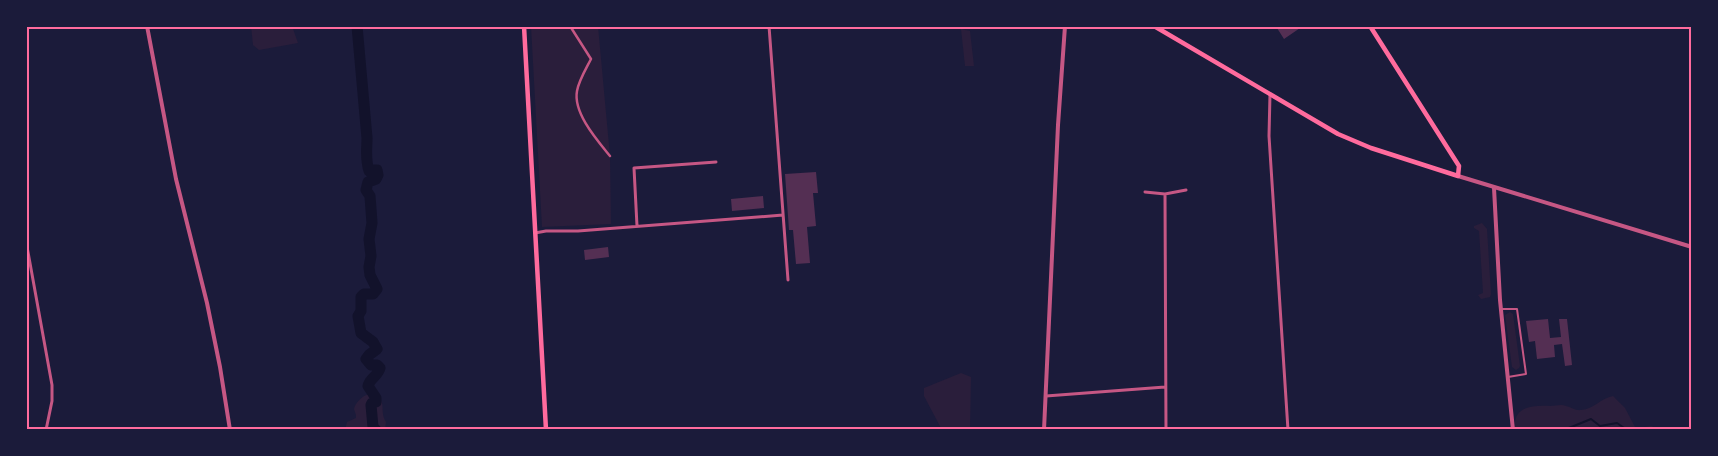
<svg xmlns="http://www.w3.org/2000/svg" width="1718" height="456" font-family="Overpass,sans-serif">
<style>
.green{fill:#2a1e3b}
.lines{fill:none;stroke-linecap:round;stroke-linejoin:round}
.stream{stroke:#12122b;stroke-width:2}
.river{stroke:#12122b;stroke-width:11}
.building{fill:#542f53}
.service{stroke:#c65784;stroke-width:2}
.pedestrian{stroke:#c65784;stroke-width:2.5}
.minor{stroke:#c65784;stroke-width:3}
.tertiary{stroke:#c65784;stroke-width:4}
.secondary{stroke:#ff6b9d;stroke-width:4.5}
.neatline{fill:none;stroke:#ff6b9d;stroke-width:2}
</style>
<rect width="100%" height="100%" fill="#1b1b3a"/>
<!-- green -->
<path class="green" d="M 251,26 L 292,26 L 298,43 L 259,50 L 253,45 Z
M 531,26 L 598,26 L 610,156 L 611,224 L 542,227 Z
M 961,29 L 970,31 L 974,66 L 965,66 Z
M 1482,223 L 1487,229 L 1491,294 L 1490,297 L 1481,299 L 1478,295 L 1483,293 L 1479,231 L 1474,228 L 1474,226 Z
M 1510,312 L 1513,314 L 1520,366 L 1519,368 L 1516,370 L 1512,367 L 1505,315 Z
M 961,373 L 971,377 L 970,430 L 942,430 L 924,396 L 924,388 Z
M 369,394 C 390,399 378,409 386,422 L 385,430 L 345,430 L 347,422 L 356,418 L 356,415 L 354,409 C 355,403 362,396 369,394 Z
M 1613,396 L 1625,408 L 1635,427 L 1638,428 L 1651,426 L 1659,429 L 1672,427 L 1676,430 L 1515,430 C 1512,406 1533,405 1550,406 C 1556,406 1561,404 1566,406 C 1571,407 1576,411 1581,410 C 1594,409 1601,398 1613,396 Z"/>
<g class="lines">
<!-- stream -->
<path class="stream" d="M 1564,430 L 1591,419 L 1600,426 L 1617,423 L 1627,430"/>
<!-- river -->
<path class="river" d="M 357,26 L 367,138 C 367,151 365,158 369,171 L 373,173 L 374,170 L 377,170 L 378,175 L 376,179 L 368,182 L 366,190 L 370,196 L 372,223 L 369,239 L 371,256 L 369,267 L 370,275 L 377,289 L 373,294 L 364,294 L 361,297 L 361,311 L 358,316 L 361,333 L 373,342 L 377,349 L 369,355 L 366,359 L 371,365 L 377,365 L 380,368 C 378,376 370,378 368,386 L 376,398 L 376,402 L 372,403 L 371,405 L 373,427 L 376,430"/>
</g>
<!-- building -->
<path class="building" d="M 1281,26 L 1303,26 L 1284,39 L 1277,28 Z
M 816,172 L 818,193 L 813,193 L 816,226 L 807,227 L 810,263 L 796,264 L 793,230 L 789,230 L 785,174 Z
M 763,196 L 764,208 L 732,211 L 731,199 Z
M 608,247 L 609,257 L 585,260 L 584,250 Z
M 1548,319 L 1550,338 L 1561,337 L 1559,319 L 1567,319 L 1572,365 L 1565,366 L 1562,344 L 1554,345 L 1555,357 L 1537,359 L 1535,341 L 1529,342 L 1526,321 Z"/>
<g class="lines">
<!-- service -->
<path class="service" d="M 1501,309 L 1517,309 L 1526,374 L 1508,377"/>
<!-- pedestrian -->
<path class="pedestrian" d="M 570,26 L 591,59 C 586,69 579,80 577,91 C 573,113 597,140 610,156"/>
<!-- minor -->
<path class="minor" d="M 769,26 L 788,280
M 1270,94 L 1269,136 L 1288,430
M 1145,192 L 1165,194 L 1186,190
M 1165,194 L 1166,430
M 637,226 L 634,168 L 716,162
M 535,233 L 546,231 L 578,231 L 783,215
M 26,241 L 52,385 L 52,401 L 46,430
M 1046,396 L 1165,387"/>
<!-- tertiary -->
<path class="tertiary" d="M 147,26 L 176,179 L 207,303 L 220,367 L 230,430
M 1458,176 L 1692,247
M 1494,188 L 1500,300 L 1513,430
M 1044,430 L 1058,125 L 1065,26"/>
<!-- secondary -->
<path class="secondary" d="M 524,26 L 546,430
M 1154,26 L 1338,134 L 1371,148 L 1458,176 L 1459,166 L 1370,26"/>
</g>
<!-- border -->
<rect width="1718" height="456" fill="none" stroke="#1b1b3a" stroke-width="55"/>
<rect x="28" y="28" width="1662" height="400" class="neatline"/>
</svg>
